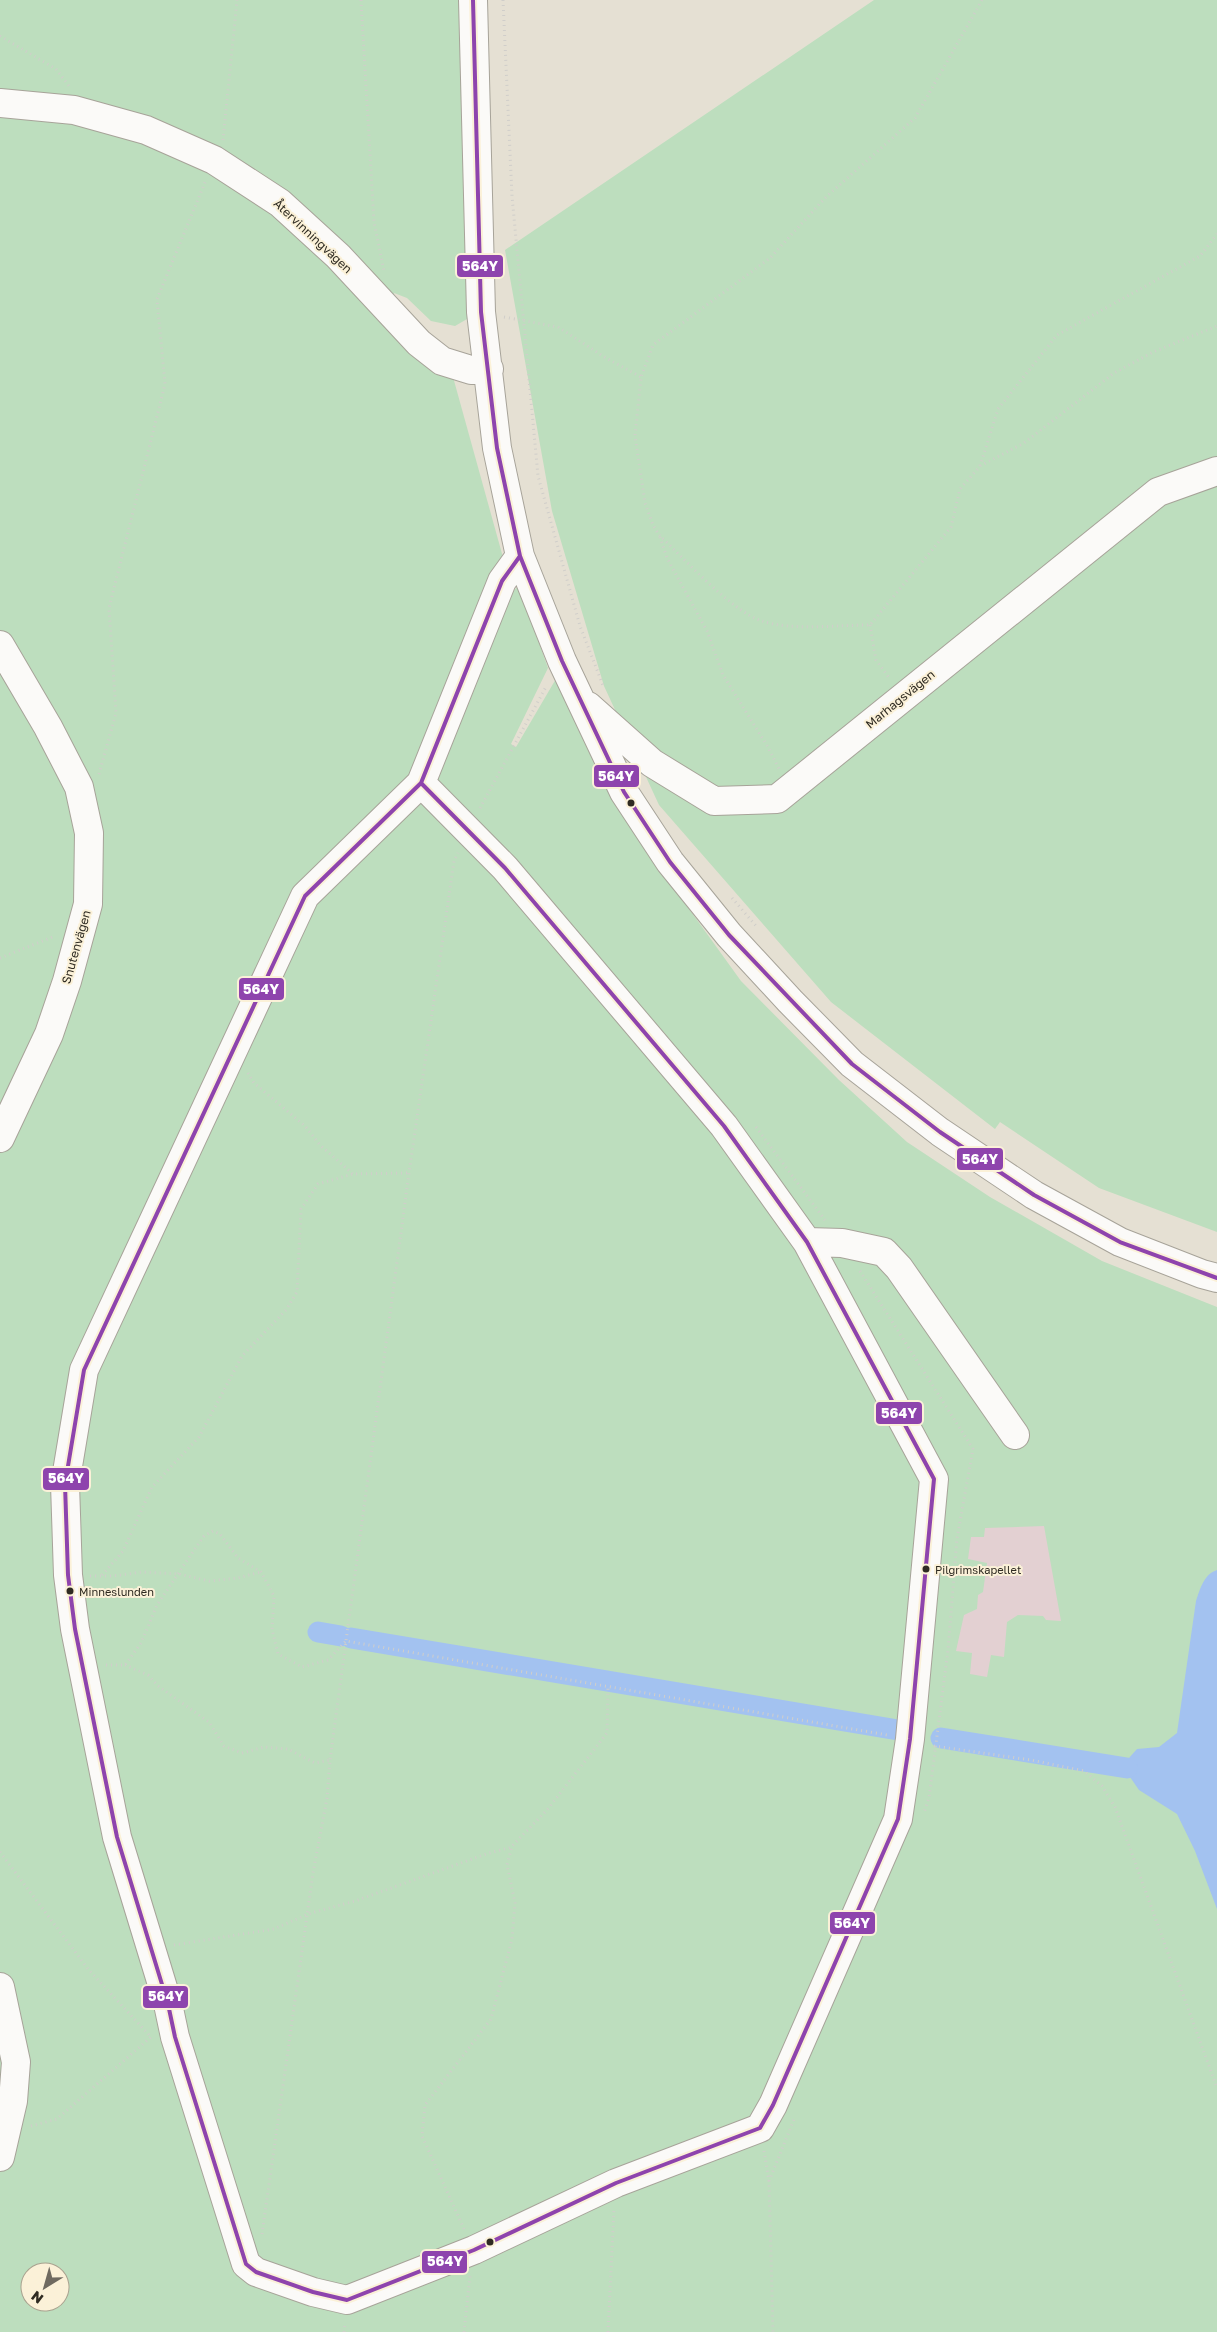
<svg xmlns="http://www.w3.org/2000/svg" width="1217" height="2332" font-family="'Golos Text',sans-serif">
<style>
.green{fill:#bddebe;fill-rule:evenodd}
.water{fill:#a3c2f0}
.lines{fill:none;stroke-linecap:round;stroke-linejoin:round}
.canal{stroke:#a3c2f0;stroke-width:21}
.building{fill:#e3d0d2}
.minor-casing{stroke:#a7a399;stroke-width:30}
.path{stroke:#d0ceca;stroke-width:3;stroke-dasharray:1 4;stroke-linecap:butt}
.minor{stroke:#fbfaf8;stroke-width:28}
.bus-1-casing{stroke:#fbf1d8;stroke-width:8}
.bus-1{stroke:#8e44ad;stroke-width:4}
.bus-dot{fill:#2f2b22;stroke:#fbf1d8;stroke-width:2}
.labels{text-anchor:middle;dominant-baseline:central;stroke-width:4;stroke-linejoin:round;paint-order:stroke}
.bus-label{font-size:11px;fill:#2f2b22;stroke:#fbf1d8;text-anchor:start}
.street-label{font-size:12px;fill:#2f2b22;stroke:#fbf1d8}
.line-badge{stroke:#fbf1d8;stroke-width:2}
.badge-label{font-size:14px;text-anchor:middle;font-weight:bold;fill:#fff}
</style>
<rect width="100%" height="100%" fill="#e5e0d3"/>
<!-- green -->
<path class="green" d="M 0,0 L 462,0 L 474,315 L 455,326 L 431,321 L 407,298 L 394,293 L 397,336 L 453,377 L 504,561 L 504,598 L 519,586 L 548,668 L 511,744 L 516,747 L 560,672 L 661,870 L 741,981 L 839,1080 L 907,1142 L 990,1197 L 1102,1261 L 1217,1307 L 1217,2332 L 0,2332 ZM 30,2272 L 60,2272 L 60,2302 L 30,2302 Z
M 874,0 L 1217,0 L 1217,1232 L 1099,1188 L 1000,1122 L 995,1129 L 831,1002 L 659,805 L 604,686 L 552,511 L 505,250 Z"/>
<!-- water -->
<path class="water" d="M 1217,1570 L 1217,1909 L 1195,1851 L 1177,1814 L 1139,1790 L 1130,1777 L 1127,1768 L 1129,1758 L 1137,1749 L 1159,1747 L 1177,1733 L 1196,1601 C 1200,1589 1204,1574 1217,1570 Z"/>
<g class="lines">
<!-- canal -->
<path class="canal" d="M 318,1632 L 341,1636
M 351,1638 L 898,1730
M 941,1738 L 1127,1768"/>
</g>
<!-- building -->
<path class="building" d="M 1044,1526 L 1061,1621 L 1046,1620 L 1043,1616 L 1018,1615 L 1007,1622 L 1004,1657 L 991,1655 L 987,1677 L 970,1674 L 972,1653 L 956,1651 L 964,1615 L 977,1609 L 978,1595 L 983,1592 L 987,1563 L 968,1559 L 971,1537 L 984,1537 L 985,1528 Z"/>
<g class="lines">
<!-- minor casing -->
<g class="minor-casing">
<path id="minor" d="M 473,0 L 481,312 L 497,448 L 520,556 L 562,661 L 624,792 L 670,862 L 729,935 L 790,1001 L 852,1064 L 940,1132 L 1034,1195 L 1120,1242 L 1202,1274 L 1217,1278
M 0,103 L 74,110 L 146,130 L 214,160 L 280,203 L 338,256 L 419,343 L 442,361 L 471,370 L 489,369
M 0,645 L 48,727 L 79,787 L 89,833 L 88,904 L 67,981 L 49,1034 L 0,1138
M 588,706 L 652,763 L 714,801 L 777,799 L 1158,492 L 1217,471
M 421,783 L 505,868 L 724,1126 L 807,1242 L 934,1479 L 910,1739 L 898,1819 L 773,2105 L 760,2128 L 616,2183 L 474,2250 L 347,2300 L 313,2292 L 256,2272 L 246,2264 L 175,2037 L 168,2004 L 117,1837 L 75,1629 L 68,1575 L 65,1484 L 84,1370 L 305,896 L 421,783 L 502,581 L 520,556
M 807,1242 L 842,1243 L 884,1252 L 899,1268 L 1015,1435
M 0,1987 L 16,2062 L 13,2101 L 0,2157"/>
</g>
<!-- path -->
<path class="path" d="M 361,0 L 374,222 L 384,271
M 503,0 L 512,196 L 538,476 L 580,626 L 604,688
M 982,0 L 915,118 L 826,197 L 770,258 L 653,345 L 641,377 L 635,436 L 645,503 L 653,525 L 659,535 C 684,558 731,611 762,621 C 790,631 839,625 870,625 L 951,527 L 960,489 L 980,466 L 1024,443 L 1114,373 L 1153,352 L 1217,326
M 0,36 L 56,69 L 69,86
M 223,140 L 237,0
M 504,317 L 558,327 L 606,358 L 641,377
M 980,466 L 998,409 L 1057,335 L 1200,256 L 1217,234
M 660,537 L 667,558 L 707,631 L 723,675 L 768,747 L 779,769
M 870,625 L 876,660 L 890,679
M 99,774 L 116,713 L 109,608 L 165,384 L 157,299 L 206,180
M 480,808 L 547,685
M 732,898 L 757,927
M 0,958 L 55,936
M 248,1073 L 254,1083 L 305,1126 L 320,1145 L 353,1174
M 756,1127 L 825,1220
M 860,1271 L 973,1449 L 957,1538 L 948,1650 L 929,1798 L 924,1812
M 102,1575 L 123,1551 L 152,1487 L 199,1437 L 242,1356 L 286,1310 L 297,1292 L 301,1209 L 318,1184 L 353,1174 L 409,1173
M 90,1576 L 113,1576 L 142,1572 L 179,1574 L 209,1581 L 238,1578 L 261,1572
M 106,1665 L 125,1665 L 141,1643 L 157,1605 L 194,1550 L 204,1536 L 213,1531 L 220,1534 L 238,1558 L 261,1572 L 274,1596 L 272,1629 L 278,1654 L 302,1667 L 328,1660 L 346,1641 L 887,1735
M 125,1665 L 148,1675 L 158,1686 L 209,1722 L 224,1746 L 242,1753 L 264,1747 L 288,1749 L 315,1763 L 330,1760
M 934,1746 L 1031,1760 L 1084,1771 L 1102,1786 L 1115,1807 L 1217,2088
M 0,1852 L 88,1969 L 150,2036
M 174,1945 L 274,1929 L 308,1914 L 355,1901 L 486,1854 L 512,1847
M 31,2126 L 57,2119 L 151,2037
M 764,2151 L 769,2181 L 773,2332
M 769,2181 L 795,2117
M 464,2229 L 422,2136 L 425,2105 L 491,2019 L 512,1939 L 515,1903 L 507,1865 L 512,1846 L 547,1810 L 607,1733 L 608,1687
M 262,2234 L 313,1873 L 327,1798 L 330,1760 L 409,1173 L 454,861 L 458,853
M 344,2332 L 345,2323
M 464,2332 L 470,2276
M 608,2332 L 614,2209"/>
<!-- minor -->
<use href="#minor" class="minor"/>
<!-- bus-1 casing -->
<g class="bus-1-casing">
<path id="bus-1" d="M 473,0 L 481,312 L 497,448 L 520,556 L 562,661 L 624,792 L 670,862 L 729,935 L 852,1064 L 940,1132 L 1034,1195 L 1120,1242 L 1217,1278
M 421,783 L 505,868 L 724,1126 L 807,1242 L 934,1479 L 910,1739 L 898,1819 L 773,2105 L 760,2128 L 616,2183 L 474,2250 L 347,2300 L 313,2292 L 256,2272 L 246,2264 L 175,2037 L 168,2004 L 117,1837 L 75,1629 L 68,1575 L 65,1484 L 84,1370 L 305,896 Z
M 421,783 L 502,581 L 520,556"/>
</g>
<!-- bus-1 -->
<use href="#bus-1" class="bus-1"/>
</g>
<!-- markers -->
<g class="bus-dot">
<circle cx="631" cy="803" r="4.5"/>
<circle cx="926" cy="1569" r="4.5"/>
<circle cx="70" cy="1591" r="4.5"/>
<circle cx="490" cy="2242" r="4.5"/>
</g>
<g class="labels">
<!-- bus labels -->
<g class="bus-label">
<text x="935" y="1569">Pilgrimskapellet</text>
<text x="79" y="1591">Minneslunden</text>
</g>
<!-- street labels -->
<g class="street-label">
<text transform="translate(313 236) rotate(43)">Återvinningvägen</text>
<text transform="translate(900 699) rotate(-39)">Marhagsvägen</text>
<text transform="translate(76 947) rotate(-74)">Snutenvägen</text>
</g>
</g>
<g class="line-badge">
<rect x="456" y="254" width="48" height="24" rx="5" fill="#8e44ad"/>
<rect x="593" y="764" width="47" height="24" rx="5" fill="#8e44ad"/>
<rect x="238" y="977" width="47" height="24" rx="5" fill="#8e44ad"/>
<rect x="956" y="1147" width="48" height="24" rx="5" fill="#8e44ad"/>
<rect x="875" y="1401" width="48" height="24" rx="5" fill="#8e44ad"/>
<rect x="42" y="1467" width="48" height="24" rx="5" fill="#8e44ad"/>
<rect x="829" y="1911" width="47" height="24" rx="5" fill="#8e44ad"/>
<rect x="142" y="1985" width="47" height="24" rx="5" fill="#8e44ad"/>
<rect x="421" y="2250" width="47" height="24" rx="5" fill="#8e44ad"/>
</g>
<g class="badge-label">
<text x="480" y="271">564Y</text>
<text x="616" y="781">564Y</text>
<text x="261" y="994">564Y</text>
<text x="980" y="1164">564Y</text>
<text x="899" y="1418">564Y</text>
<text x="66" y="1483">564Y</text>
<text x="852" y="1928">564Y</text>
<text x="166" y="2001">564Y</text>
<text x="445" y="2266">564Y</text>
</g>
<!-- north arrow -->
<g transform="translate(45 2287) rotate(217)"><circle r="24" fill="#fbf1d8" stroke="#a9a28f"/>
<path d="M0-4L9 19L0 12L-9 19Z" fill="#6f6a60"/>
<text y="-8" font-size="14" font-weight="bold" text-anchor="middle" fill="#2f2b22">N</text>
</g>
</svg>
